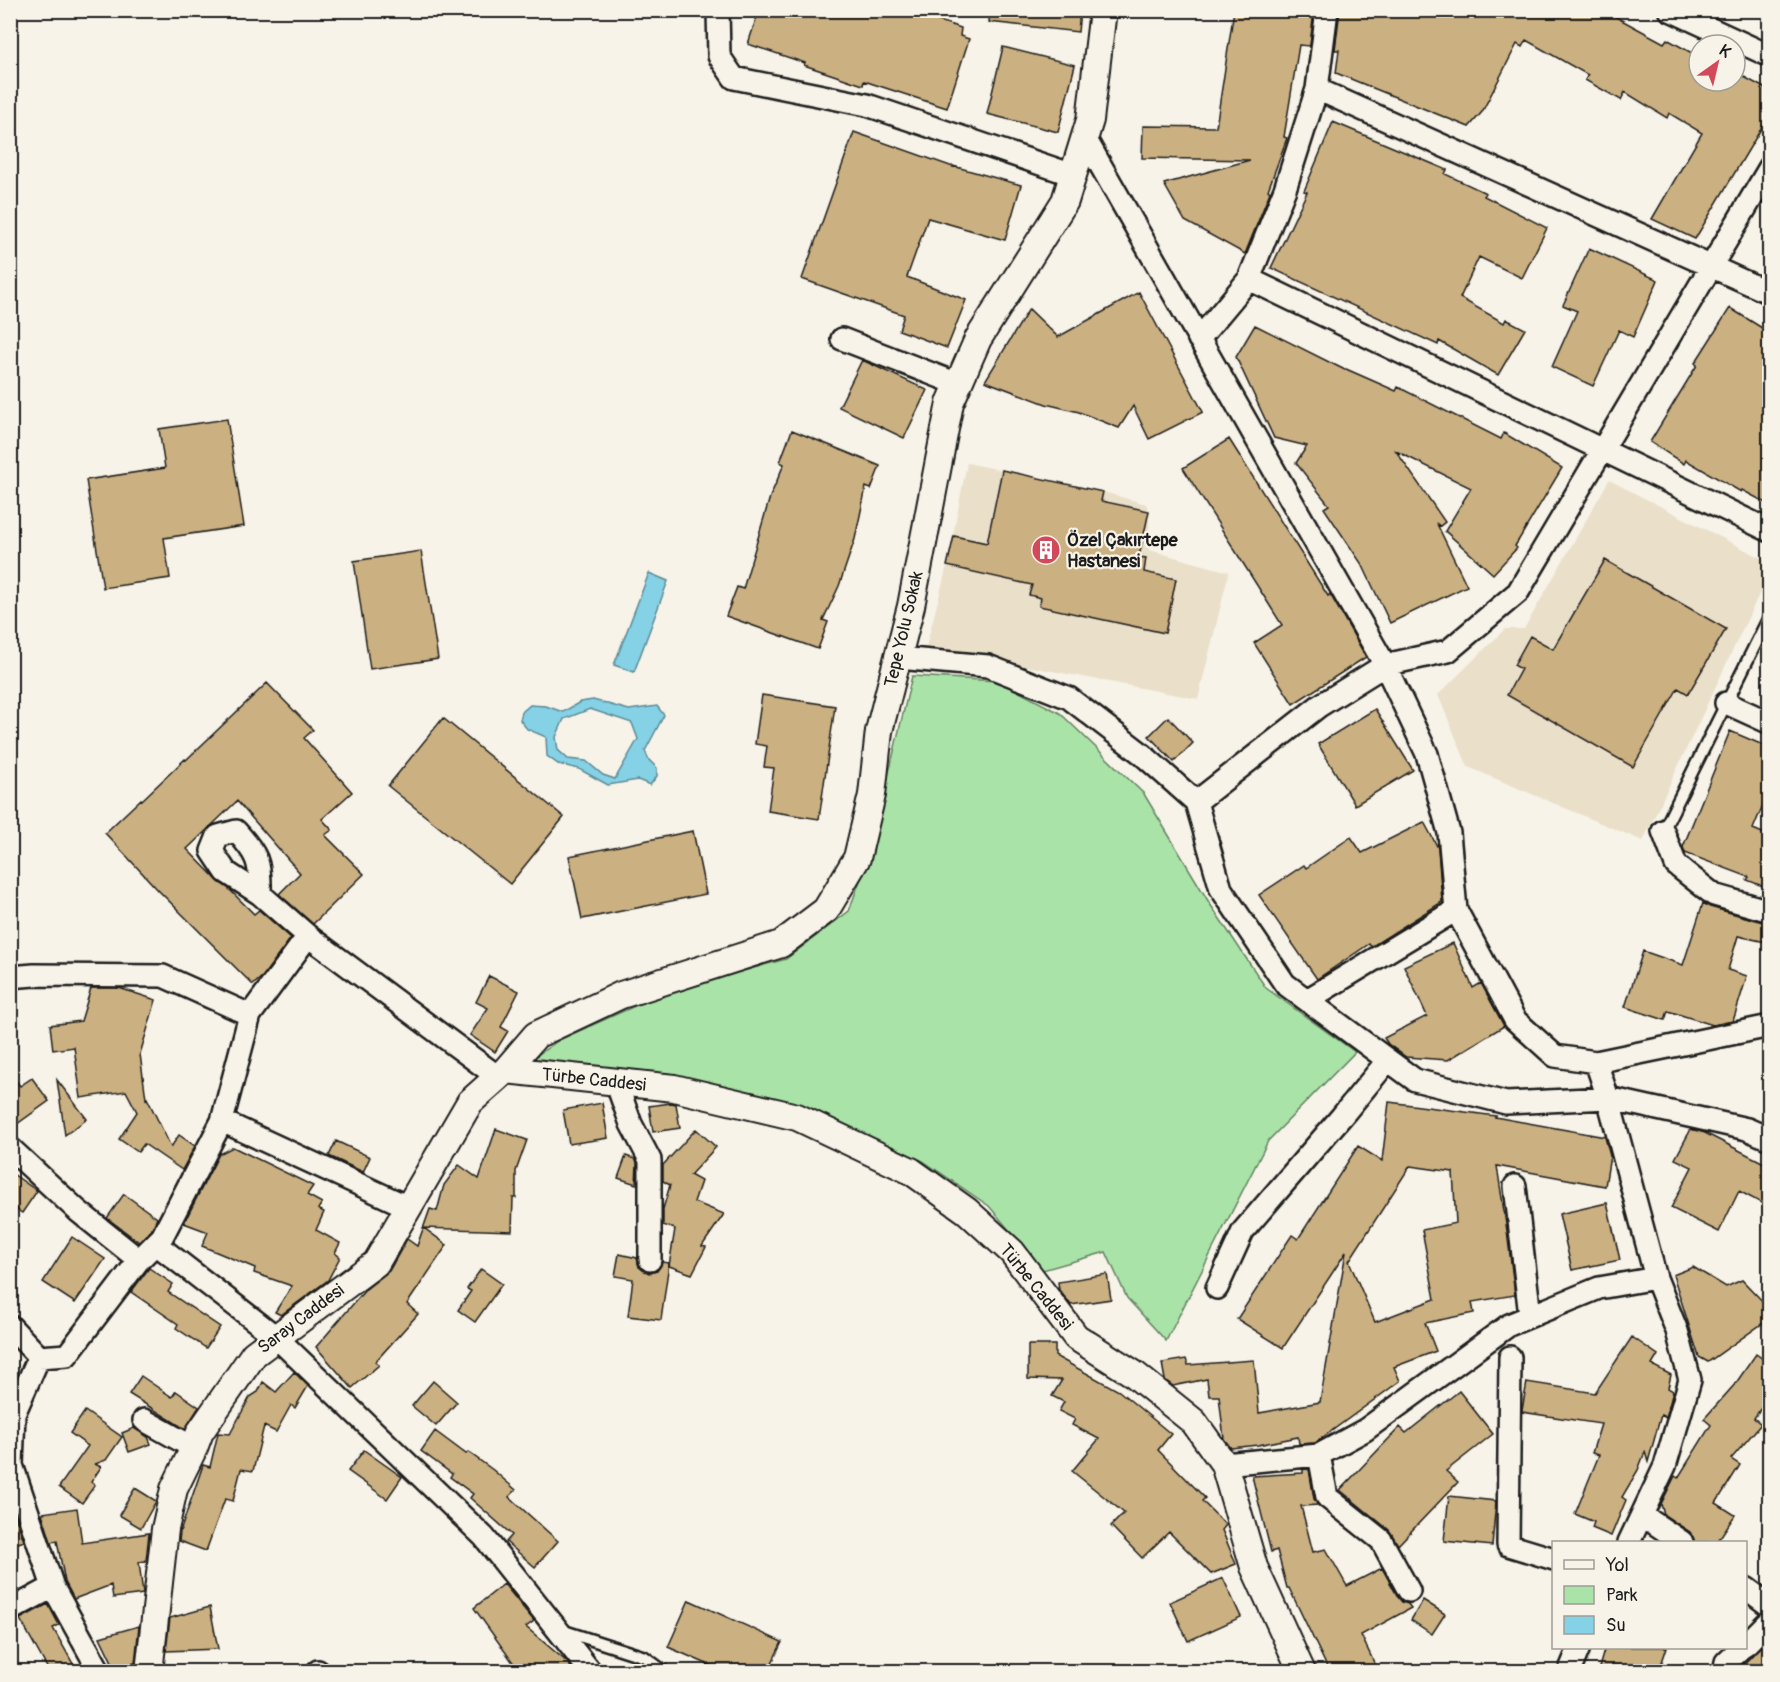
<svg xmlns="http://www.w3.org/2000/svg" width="1780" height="1682" font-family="Pangolin,sans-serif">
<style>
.built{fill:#eadfc9}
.green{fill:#aae3a8;stroke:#638062;stroke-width:1.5}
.water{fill:#85d1e5;stroke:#5b8995;stroke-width:1.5;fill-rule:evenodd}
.building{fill:#cbb081;stroke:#1c1c1c;stroke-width:1.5;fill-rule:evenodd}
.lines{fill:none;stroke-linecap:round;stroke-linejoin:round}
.service-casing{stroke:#1c1c1c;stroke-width:15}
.minor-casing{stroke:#1c1c1c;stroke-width:26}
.tertiary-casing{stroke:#1c1c1c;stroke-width:30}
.service{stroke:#f7f3e8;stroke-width:10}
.minor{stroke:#f7f3e8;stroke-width:21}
.tertiary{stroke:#f7f3e8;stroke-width:26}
.labels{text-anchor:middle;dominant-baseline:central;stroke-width:4.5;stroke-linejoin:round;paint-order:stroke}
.poi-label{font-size:18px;font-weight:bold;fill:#1c1c1c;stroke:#f7f3e8;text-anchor:start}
.street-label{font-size:18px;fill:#1c1c1c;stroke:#f7f3e8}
</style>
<rect width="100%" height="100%" fill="#f7f3e8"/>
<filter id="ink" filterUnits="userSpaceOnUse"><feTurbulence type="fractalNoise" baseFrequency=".0167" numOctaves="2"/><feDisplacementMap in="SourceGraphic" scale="12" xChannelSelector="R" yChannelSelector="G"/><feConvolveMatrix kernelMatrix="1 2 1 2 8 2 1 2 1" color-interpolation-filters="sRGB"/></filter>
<g filter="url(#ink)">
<!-- built -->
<path class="built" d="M 967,463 L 1103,492 L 1146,504 L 1149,511 L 1149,550 L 1229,572 L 1198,699 L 926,647 L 947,566 Z
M 1609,480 L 1769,562 L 1769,573 L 1643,841 L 1468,767 L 1438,695 L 1505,629 L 1524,629 Z"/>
<!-- green -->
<path class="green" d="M 912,676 L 998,681 L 1060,713 L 1144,794 L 1210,904 L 1266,988 L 1355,1052 L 1268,1141 L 1166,1341 L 1127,1298 L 1106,1252 L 1043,1270 L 989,1206 L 923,1161 L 798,1106 L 676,1077 L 532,1059 L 559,1040 L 666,992 L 786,959 L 849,911 L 870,852 Z"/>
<!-- water -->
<path class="water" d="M 649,573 L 668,581 L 634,672 L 614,665 Z
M 593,700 L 629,710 L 657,706 L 664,715 L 645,751 L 649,760 L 657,768 L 657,776 L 650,785 L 638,780 L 608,785 L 579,769 L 558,764 L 547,756 L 546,737 L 527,729 L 520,720 L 522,712 L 530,705 L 546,706 L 563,712 L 580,702 ZM 590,709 L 632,723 L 638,739 L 615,779 L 603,775 L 586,761 L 568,759 L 558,750 L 556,737 L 564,719 Z"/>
<!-- building -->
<path class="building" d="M 759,10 L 905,10 L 961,28 L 960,36 L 969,39 L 947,108 L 864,81 L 863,85 L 804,65 L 805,63 L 748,44 Z
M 990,10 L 1080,10 L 1078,32 L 989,22 Z
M 1234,10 L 1314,10 L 1310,46 L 1299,45 L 1284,137 L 1287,138 L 1268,190 L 1270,192 L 1245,254 L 1185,221 L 1164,184 L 1250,160 L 1142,158 L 1143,126 L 1216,127 Z
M 1340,10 L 1603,10 L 1664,43 L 1667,39 L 1699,57 L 1699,81 L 1735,81 L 1735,72 L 1770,91 L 1770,114 L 1695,239 L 1652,219 L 1702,133 L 1669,113 L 1667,118 L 1625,92 L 1621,100 L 1585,80 L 1588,75 L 1526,40 L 1522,47 L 1517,44 L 1482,112 L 1469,127 L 1336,73 L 1339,50 L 1335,50 Z
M 1003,47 L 1075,65 L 1058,132 L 987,114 Z
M 1333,122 L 1447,170 L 1445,174 L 1486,193 L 1484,196 L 1547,228 L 1522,278 L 1479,257 L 1460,298 L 1504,323 L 1506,319 L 1525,329 L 1498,375 L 1439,341 L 1438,345 L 1271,268 L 1307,192 L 1304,191 Z
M 854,132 L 953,167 L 953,166 L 1021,185 L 1005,240 L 928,218 L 907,277 L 966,300 L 947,348 L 899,330 L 904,315 L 802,279 Z
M 1589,248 L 1658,280 L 1633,337 L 1619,330 L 1593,386 L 1552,367 L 1577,311 L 1563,305 Z
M 1139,292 L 1203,412 L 1149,439 L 1133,406 L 1119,428 L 1079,412 L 1046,404 L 985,381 L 1029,309 L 1058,337 Z
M 1730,308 L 1770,333 L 1770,505 L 1742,490 L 1741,492 L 1686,460 L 1684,464 L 1650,442 L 1697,365 L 1695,363 Z
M 1255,325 L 1345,370 L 1346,369 L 1396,391 L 1398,387 L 1501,439 L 1504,433 L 1562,468 L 1515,546 L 1517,548 L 1493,574 L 1445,531 L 1471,488 L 1396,451 L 1445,522 L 1440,526 L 1437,524 L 1467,586 L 1390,623 L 1363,566 L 1324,508 L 1329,505 L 1296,463 L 1307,446 L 1274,438 L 1236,357 Z
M 862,360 L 927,390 L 904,438 L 839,407 Z
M 227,419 L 244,526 L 164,538 L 170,578 L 103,588 L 86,480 L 165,468 L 159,429 Z
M 792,430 L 880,466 L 871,489 L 866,487 L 855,539 L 839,586 L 823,620 L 828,622 L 818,649 L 726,616 L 737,587 L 743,589 L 770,497 L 784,464 L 780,462 Z
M 1229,439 L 1328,596 L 1330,594 L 1366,657 L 1293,704 L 1254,643 L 1282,625 L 1183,468 Z
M 1002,470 L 1103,492 L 1101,501 L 1149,511 L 1139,557 L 1146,558 L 1144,572 L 1176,579 L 1165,633 L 1039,606 L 1041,598 L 1029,595 L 1032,585 L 947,566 L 954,536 L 987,543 Z
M 421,551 L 438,659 L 370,669 L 354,561 Z
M 1605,560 L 1726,629 L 1688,694 L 1678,688 L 1633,767 L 1507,695 L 1521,669 L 1514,665 L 1530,636 L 1553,649 Z
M 267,683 L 313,730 L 304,738 L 352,792 L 322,819 L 332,830 L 325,835 L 364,874 L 313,924 L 279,894 L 300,873 L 237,801 L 187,849 L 219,882 L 228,888 L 254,914 L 259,910 L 291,938 L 263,976 L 253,985 L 159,891 L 105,833 L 141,799 L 142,800 L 185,759 L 186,760 Z
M 762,695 L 835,706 L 819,819 L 768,811 L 774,768 L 764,767 L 767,746 L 755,744 Z
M 1375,709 L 1413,770 L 1355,805 L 1318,744 Z
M 1168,717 L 1193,743 L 1174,762 L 1149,736 Z
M 443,718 L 564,817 L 510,884 L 388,786 Z
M 1730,731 L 1770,748 L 1770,788 L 1753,829 L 1770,836 L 1770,889 L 1747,880 L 1749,877 L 1685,853 L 1683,847 Z
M 1424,822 L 1438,848 L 1442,902 L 1371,947 L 1369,944 L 1317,979 L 1259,895 L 1304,865 L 1306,868 L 1351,837 L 1362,853 Z
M 693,831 L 706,894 L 582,919 L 569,856 Z
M 1703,903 L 1710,907 L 1770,924 L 1770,943 L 1738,936 L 1728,970 L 1747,976 L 1733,1021 L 1713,1025 L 1668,1011 L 1665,1020 L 1625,1007 L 1643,951 L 1683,965 Z
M 1453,943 L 1473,988 L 1481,983 L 1504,1026 L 1448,1060 L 1406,1057 L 1388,1044 L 1384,1038 L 1427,1016 L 1404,966 Z
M 489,976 L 519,991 L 501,1027 L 508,1031 L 495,1052 L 470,1035 L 488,1008 L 476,1002 Z
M 91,988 L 119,988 L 156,1000 L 140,1054 L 146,1099 L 147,1098 L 171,1147 L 179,1135 L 195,1146 L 182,1170 L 144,1144 L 138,1152 L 119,1139 L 137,1112 L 126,1091 L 81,1098 L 74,1047 L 53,1050 L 50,1025 L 81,1021 Z
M 10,1073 L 20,1086 L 32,1078 L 49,1101 L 10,1129 Z
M 57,1080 L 87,1119 L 65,1135 Z
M 1389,1102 L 1496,1116 L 1495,1117 L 1605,1137 L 1610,1156 L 1605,1186 L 1497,1166 L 1507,1231 L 1515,1295 L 1472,1302 L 1474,1313 L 1425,1323 L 1436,1351 L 1394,1367 L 1400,1381 L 1315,1443 L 1299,1444 L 1298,1437 L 1258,1445 L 1231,1448 L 1224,1439 L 1219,1396 L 1209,1396 L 1207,1379 L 1173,1386 L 1165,1380 L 1162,1363 L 1186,1359 L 1188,1365 L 1254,1360 L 1259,1413 L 1320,1402 L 1346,1252 L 1283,1348 L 1237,1319 L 1292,1235 L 1298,1239 L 1358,1146 L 1382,1161 ZM 1410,1166 L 1453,1172 L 1456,1223 L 1422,1230 L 1435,1299 L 1375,1322 L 1349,1261 Z
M 602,1103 L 608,1138 L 569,1144 L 563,1110 Z
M 671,1103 L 676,1104 L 680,1128 L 653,1132 L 649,1106 Z
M 496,1129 L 527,1140 L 516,1171 L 516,1198 L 513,1198 L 512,1231 L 424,1228 L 447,1245 L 407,1304 L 418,1314 L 375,1362 L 379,1365 L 352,1388 L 316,1347 L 366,1289 L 389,1271 L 407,1239 L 417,1246 L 430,1209 L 437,1211 L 444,1185 L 459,1165 L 479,1179 Z
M 696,1129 L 716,1147 L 690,1175 L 701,1181 L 694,1202 L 724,1214 L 702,1246 L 706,1247 L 692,1274 L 669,1266 L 675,1229 L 663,1225 L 663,1209 L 670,1185 L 663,1181 L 663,1165 Z
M 1691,1129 L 1705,1133 L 1770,1166 L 1770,1196 L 1765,1205 L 1739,1191 L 1719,1232 L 1671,1208 L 1692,1167 L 1675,1159 Z
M 336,1141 L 370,1157 L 363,1172 L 329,1156 Z
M 233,1147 L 313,1186 L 307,1195 L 322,1203 L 318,1209 L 324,1212 L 316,1230 L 340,1243 L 335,1253 L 340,1257 L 328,1280 L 281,1315 L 275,1312 L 292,1286 L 254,1273 L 255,1268 L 202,1246 L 208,1232 L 184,1223 L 219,1154 Z
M 626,1156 L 635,1159 L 637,1163 L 636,1184 L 618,1178 Z
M 10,1172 L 37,1191 L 22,1213 L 10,1205 Z
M 124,1194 L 157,1218 L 152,1229 L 139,1242 L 107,1218 Z
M 1607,1203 L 1620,1260 L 1572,1270 L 1559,1214 Z
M 72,1237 L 105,1259 L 75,1303 L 43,1282 Z
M 619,1254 L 637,1258 L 639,1267 L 649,1273 L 657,1271 L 662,1262 L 669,1263 L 661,1320 L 628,1316 L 633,1279 L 615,1276 Z
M 1693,1267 L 1726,1287 L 1742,1280 L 1770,1309 L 1770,1318 L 1708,1362 L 1699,1357 L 1673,1275 Z
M 149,1268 L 173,1284 L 168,1292 L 220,1327 L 206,1348 L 176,1328 L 178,1324 L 131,1292 Z
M 481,1269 L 502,1284 L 475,1322 L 458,1310 L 471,1291 L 467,1289 Z
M 1107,1274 L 1111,1299 L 1071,1305 L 1059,1290 L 1058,1282 Z
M 1632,1337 L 1658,1355 L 1652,1365 L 1671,1375 L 1668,1388 L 1673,1391 L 1666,1418 L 1661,1415 L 1648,1462 L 1645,1452 L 1638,1470 L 1622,1497 L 1626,1500 L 1611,1536 L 1592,1528 L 1594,1522 L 1575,1514 L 1599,1455 L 1592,1453 L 1601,1424 L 1522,1412 L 1522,1410 L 1527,1382 L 1595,1393 Z
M 1028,1345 L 1055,1345 L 1055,1356 L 1119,1391 L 1171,1434 L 1158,1450 L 1205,1498 L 1202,1501 L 1226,1525 L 1222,1530 L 1236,1564 L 1211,1574 L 1169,1532 L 1142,1558 L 1111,1526 L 1124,1513 L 1072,1471 L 1099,1439 L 1072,1425 L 1075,1419 L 1059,1411 L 1064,1402 L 1052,1396 L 1062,1380 L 1028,1379 Z
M 1756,1354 L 1770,1364 L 1770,1395 L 1754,1418 L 1761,1424 L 1731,1459 L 1740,1465 L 1716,1503 L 1735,1515 L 1717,1542 L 1695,1542 L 1690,1532 L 1664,1515 L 1661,1504 L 1675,1476 L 1678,1478 L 1711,1425 L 1704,1419 L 1736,1383 Z
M 294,1372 L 308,1386 L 295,1408 L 291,1405 L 276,1432 L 264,1426 L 253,1471 L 241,1469 L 233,1501 L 225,1499 L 206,1551 L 179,1541 L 180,1532 L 203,1465 L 210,1467 L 218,1433 L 230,1434 L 250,1397 L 258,1392 L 263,1382 L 276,1392 Z
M 141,1376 L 172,1397 L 176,1391 L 199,1407 L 185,1429 L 129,1394 Z
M 433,1381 L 457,1402 L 436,1426 L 412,1406 Z
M 1459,1391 L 1493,1434 L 1446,1471 L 1458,1482 L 1398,1545 L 1389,1530 L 1340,1490 L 1400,1427 L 1406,1433 Z
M 85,1411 L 122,1437 L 106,1460 L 95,1464 L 101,1467 L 91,1482 L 95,1485 L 82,1503 L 59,1487 L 88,1446 L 70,1433 Z
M 134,1428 L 148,1437 L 151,1444 L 129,1452 L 122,1433 Z
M 435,1431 L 466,1454 L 468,1452 L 493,1470 L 516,1490 L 509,1497 L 558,1541 L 535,1567 L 506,1542 L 512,1535 L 470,1498 L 473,1494 L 450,1477 L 452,1474 L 421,1451 Z
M 364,1450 L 402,1477 L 387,1499 L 348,1471 Z
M 1303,1469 L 1309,1469 L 1314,1499 L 1318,1505 L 1301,1506 L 1313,1552 L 1326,1549 L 1347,1586 L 1382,1568 L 1398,1597 L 1402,1602 L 1408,1604 L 1411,1608 L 1361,1635 L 1378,1671 L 1329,1671 L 1289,1588 L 1287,1588 L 1277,1550 L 1271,1552 L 1252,1476 L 1303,1473 Z
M 135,1488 L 156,1501 L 141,1528 L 119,1515 Z
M 1449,1496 L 1496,1501 L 1492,1546 L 1444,1541 Z
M 10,1501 L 24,1541 L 10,1546 Z
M 77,1508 L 82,1543 L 149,1533 L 146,1561 L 139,1562 L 143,1594 L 113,1598 L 111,1585 L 74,1599 L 65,1582 L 57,1541 L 51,1542 L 42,1513 Z
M 1223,1578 L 1241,1617 L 1188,1641 L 1170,1602 Z
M 504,1584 L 534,1621 L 526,1627 L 567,1662 L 574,1671 L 519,1671 L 474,1608 Z
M 689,1600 L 782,1642 L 768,1671 L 723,1671 L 668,1647 Z
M 1423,1600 L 1445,1614 L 1432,1634 L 1411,1620 Z
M 48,1604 L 59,1625 L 53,1628 L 77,1671 L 49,1671 L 20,1619 Z
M 210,1607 L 218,1649 L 166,1651 L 170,1618 Z
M 139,1626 L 135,1663 L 115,1668 L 100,1637 Z
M 1770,1639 L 1770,1671 L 1737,1671 L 1738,1669 Z
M 1605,1647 L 1667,1647 L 1659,1671 L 1598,1671 Z"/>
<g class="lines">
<!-- service casing -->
<g class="service-casing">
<path id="service" d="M 1663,831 L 1770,615
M 561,1630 L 645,1657 L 665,1672"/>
</g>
<!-- minor casing -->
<g class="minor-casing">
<path id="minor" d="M 718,10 L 719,56 L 734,78 L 867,105 L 1073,175
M 1670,10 L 1770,56
M 1317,89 L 1770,293
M 1085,138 L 1385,665 L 1427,754 L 1449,833 L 1456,910 L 1515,1020 L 1555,1056 L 1596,1062 L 1770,1026
M 1249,279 L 1770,531
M 842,339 L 958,384
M 1199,339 L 1249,279 L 1285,189 L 1317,89 L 1327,10
M 898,658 L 988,666 L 1069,698 L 1142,754 L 1196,802 L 1221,889 L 1285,984 L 1415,1080 L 1506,1103 L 1608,1098 L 1747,1129 L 1770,1139
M 1726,703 L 1770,723
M 1196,802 L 1319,706 L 1385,665 L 1448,651 L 1518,592 L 1770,167
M 1663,831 L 1676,865 L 1714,895 L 1770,911
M 260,894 C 261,862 257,854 236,831 L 218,836 L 212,851 L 226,872 L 260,894 L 308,936
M 10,977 L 34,975 L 163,976 L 250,1015
M 1307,1000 L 1456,910
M 1596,1062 L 1608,1098 L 1656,1278 L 1677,1331 L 1690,1380 L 1665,1466 L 1629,1542
M 616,1082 L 631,1124 L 650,1160 L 650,1260
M 10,1148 L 78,1211 L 139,1260
M 1515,1186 L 1530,1316
M 408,1207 L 222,1121 L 250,1015 L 308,936 L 498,1077
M 156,1244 L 276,1337 L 484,1537 L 591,1672
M 1217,1288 L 1243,1231 L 1342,1116 L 1388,1060
M 10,1326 L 39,1357 L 14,1414 L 12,1465 L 53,1587 L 100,1672
M 39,1357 L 67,1355 L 139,1260 L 162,1237 L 222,1121
M 1510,1357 L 1508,1545 L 1554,1559
M 144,1420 L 194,1448
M 1319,1455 L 1327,1497 L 1381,1540 L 1409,1591
M 1224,1464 L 1319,1455 L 1365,1430 L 1509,1325 L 1599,1288 L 1656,1278
M 1642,1515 L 1682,1542
M 1746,1588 L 1770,1606
M 10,1610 L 53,1587
M 1746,1644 L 1770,1620
M 318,1671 L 318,1672
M 1569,1672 L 1579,1648
M 1724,1672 L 1726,1662 L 1741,1648"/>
</g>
<!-- tertiary casing -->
<g class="tertiary-casing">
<path id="tertiary" d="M 506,1070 L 674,1088 L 797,1117 L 911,1171 L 967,1211 L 1012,1252 L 1076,1337 L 1134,1374 L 1194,1422 L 1224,1464 L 1254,1567 L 1302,1672
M 149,1672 L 165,1529 L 174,1489 L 194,1448 L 200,1432 L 254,1354 L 376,1263 L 470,1102 L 506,1070 L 536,1035 L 621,995 L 781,944 L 826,910 L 857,858 L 872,795 L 879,731 L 911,606 L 950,403 L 978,339 L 1065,201 L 1090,120 L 1103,10"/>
</g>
<!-- service -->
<use href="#service" class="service"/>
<!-- minor -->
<use href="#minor" class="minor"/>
<!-- tertiary -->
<use href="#tertiary" class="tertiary"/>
</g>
</g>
<!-- icons -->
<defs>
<g id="building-disc" transform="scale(1.5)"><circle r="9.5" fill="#d1495b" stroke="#f7f3e8"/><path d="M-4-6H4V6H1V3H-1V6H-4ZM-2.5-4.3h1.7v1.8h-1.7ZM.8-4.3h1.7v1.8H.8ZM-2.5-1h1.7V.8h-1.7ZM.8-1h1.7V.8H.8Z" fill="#fff"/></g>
</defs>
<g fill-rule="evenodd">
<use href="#building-disc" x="1046" y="550"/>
</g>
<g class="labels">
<!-- poi labels -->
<g class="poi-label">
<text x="1067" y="540">Özel Çakırtepe<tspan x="1067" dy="21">Hastanesi</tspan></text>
</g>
<!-- street labels -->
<g class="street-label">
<text transform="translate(904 629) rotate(-77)">Tepe Yolu Sokak</text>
<text transform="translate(594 1080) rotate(6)">Türbe Caddesi</text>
<text transform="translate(1036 1287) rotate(51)">Türbe Caddesi</text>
<text transform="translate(301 1319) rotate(-37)">Saray Caddesi</text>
</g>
</g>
<!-- margin -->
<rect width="1780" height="1682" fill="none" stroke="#f7f3e8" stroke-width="36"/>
<rect x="18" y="18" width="1744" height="1646" fill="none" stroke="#1c1c1c" stroke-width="2" filter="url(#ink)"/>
<!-- legend -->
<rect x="1552" y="1541" width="195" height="108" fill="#f7f3e8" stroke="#9f9d96" stroke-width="1.5"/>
<rect x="1564" y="1560" width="30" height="9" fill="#f7f3e8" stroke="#9f9d96" stroke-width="1.5"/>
<text x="1606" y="1571" font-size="18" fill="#1c1c1c">Yol</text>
<rect x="1564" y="1586" width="30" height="18" fill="#aae3a8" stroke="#9f9d96" stroke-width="1.5"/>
<text x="1606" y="1601" font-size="18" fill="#1c1c1c">Park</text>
<rect x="1564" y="1616" width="30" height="18" fill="#85d1e5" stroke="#9f9d96" stroke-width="1.5"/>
<text x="1606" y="1631" font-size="18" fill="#1c1c1c">Su</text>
<!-- north arrow -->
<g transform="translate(1717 63) rotate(34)"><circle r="28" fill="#f7f3e8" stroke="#9f9d96" stroke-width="1.5"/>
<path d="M0-4.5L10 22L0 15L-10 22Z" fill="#d1495b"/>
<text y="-9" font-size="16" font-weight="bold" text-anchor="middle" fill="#1c1c1c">K</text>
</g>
</svg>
